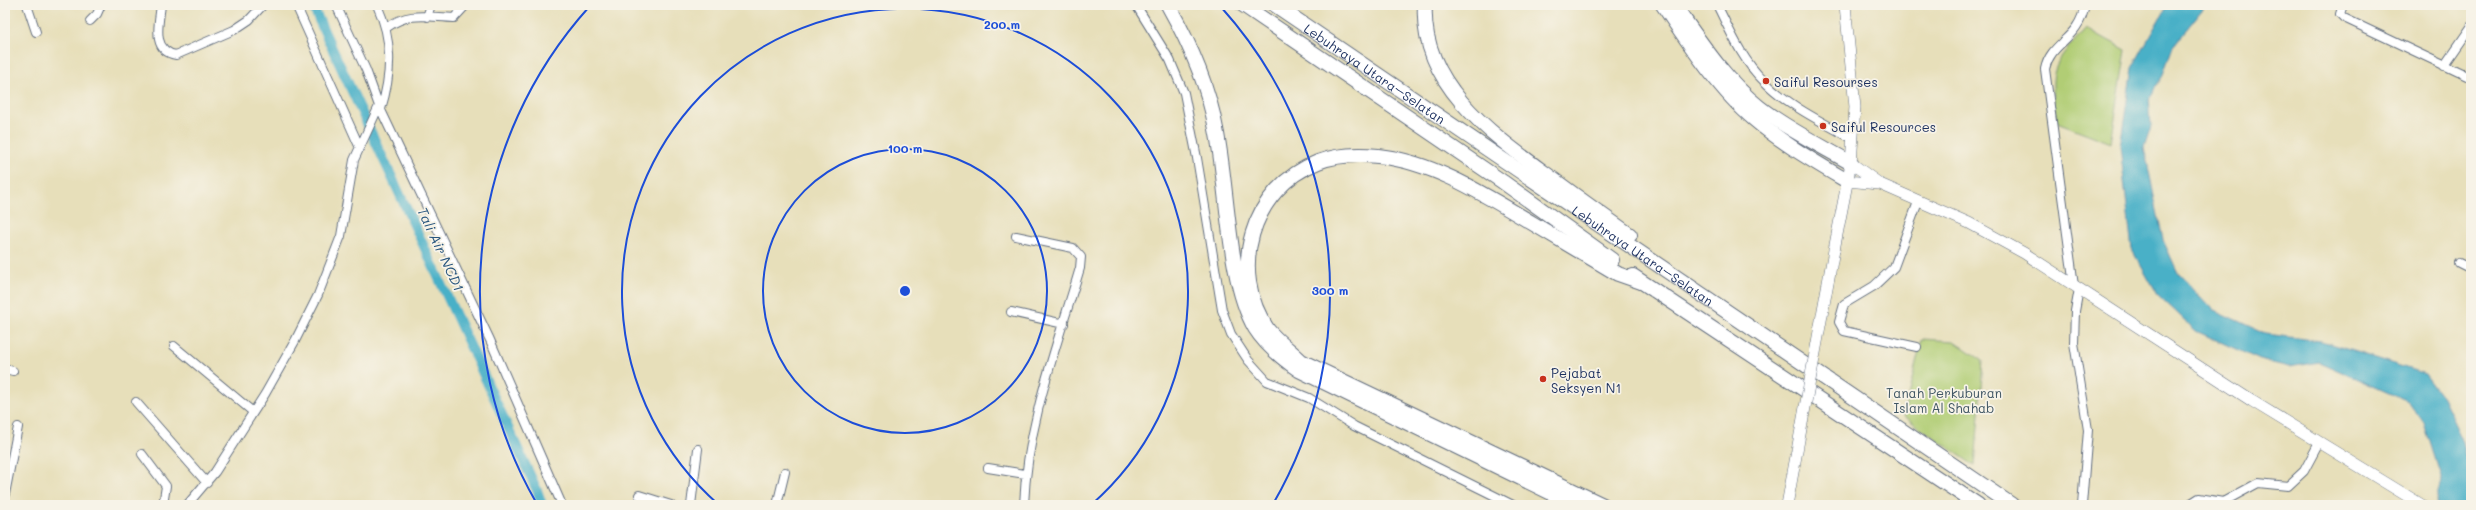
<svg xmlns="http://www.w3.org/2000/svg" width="2476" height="510" font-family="Mali,sans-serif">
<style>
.green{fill:#b1cd74;stroke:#667e69}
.water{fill:#48b0c7;stroke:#327092}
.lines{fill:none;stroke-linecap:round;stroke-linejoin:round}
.canal{stroke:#48b0c7;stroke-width:10}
.street-casing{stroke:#626d7e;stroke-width:10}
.secondary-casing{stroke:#626d7e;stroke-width:12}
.highway-casing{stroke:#626d7e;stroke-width:16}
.street{stroke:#fff;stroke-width:8}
.secondary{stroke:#fff;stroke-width:11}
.highway{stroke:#fff;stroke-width:14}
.secondary-bridge-casing{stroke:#626d7e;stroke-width:12;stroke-linecap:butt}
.secondary-bridge{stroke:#fff;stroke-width:11}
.ring{fill:none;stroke:#1d4ed8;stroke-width:2}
.poi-dot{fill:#c8321e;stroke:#f7f3e8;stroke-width:1.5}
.labels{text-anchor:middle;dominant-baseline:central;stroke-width:3.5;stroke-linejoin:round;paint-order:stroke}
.street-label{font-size:13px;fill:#1b2f5e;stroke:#f7f3e8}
.poi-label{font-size:13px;fill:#1b2f5e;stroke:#f7f3e8;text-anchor:start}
.park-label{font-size:13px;fill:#405664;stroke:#f7f3e8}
.water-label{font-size:14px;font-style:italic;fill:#28567e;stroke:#f7f3e8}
.centre{fill:#1d4ed8;stroke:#f7f3e8;stroke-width:2}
.ring-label{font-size:12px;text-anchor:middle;font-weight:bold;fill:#1d4ed8;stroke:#f7f3e8;stroke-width:3.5;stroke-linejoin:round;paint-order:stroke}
</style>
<rect width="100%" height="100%" fill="#f7f3e8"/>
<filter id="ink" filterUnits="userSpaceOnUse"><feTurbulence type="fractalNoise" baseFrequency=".025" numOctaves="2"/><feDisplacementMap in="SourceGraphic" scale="8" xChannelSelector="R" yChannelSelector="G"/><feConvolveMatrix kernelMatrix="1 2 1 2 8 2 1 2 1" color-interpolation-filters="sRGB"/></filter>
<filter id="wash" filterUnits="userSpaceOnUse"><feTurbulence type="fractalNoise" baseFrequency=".012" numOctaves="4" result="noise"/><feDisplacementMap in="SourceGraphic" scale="16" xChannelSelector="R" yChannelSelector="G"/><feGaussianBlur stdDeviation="0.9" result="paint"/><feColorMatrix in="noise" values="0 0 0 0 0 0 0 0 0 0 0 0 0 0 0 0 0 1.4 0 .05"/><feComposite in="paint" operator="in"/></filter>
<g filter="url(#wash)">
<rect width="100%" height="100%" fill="#e7dfba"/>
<!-- green -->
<path class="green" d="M 2086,28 L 2126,50 L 2111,143 L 2057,122 C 2049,68 2050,69 2086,28 Z
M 1922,339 L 1954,341 L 1983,361 L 1975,466 L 1903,416 Z"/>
<!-- water -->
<path class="water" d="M 2167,5 L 2206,5 L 2173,46 L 2162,77 L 2149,98 L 2151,126 L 2144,147 L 2163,240 L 2178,273 L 2212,309 L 2266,334 L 2321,341 L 2425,374 L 2442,397 L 2463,442 L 2471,474 L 2467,505 L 2436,505 L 2442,480 L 2424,423 L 2409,402 L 2319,362 L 2289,367 L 2260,360 L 2196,331 L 2157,294 L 2132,250 L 2120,146 L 2132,68 Z"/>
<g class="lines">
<!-- canal -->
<path class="canal" d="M 312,5 L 537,490 L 542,505"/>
</g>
</g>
<g filter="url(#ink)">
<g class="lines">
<!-- street casing -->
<g class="street-casing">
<path id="street" d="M 27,5 L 36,32
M 161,5 C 159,23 151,51 176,55 L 234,30 L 249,20 L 263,5
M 296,5 L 360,148
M 336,5 L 366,70 L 379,106 L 490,340 L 562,505
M 377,5 C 393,40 392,73 381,109
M 1136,5 L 1170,60 L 1184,93 L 1197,158 L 1222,310 L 1231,334 L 1248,360 L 1267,381 L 1309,398 L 1354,426 L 1513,505
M 2343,5 L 2340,14 L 2344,18 L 2471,78
M 1719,9 C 1731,33 1743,61 1763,80 C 1787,105 1822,122 1853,139
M 427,17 L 431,5
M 90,21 L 97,14 L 101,5
M 386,28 C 409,11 427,17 454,18 L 466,5
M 2444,66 L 2471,27
M 1016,236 L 1073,248 L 1081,257 L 1080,268 C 1057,346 1027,423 1024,505
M 2459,263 L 2471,269
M 2074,286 L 2045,69 C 2051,41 2079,40 2085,5
M 2079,289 L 2075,311 L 2074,343 L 2088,430 L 2082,505
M 1011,312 L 1064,324
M 174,346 L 253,412
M 1917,347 L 1844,331 L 1839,322 L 1844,304 L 1874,286 L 1894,267 L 1918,202
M 5,369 L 13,371
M 136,402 L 207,483
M 142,454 L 166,486 L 163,505
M 988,468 L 1025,474
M 5,494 L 18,427
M 639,495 L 671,505
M 187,505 L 215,472 L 265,394 L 295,341 L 318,295 L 341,236 L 354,160 L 379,106
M 691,505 L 698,449
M 777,505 L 785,472
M 2188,505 L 2199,498 L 2223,502 L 2258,483 L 2288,486 L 2304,471 L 2319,443"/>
</g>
<!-- secondary casing -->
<g class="secondary-casing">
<path id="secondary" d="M 1851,163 L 1880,184 L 1969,223 L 2024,253 L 2252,401 L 2422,505
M 1847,181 L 1879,184
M 1834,250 L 1851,163 L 1855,107 L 1845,5"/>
</g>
<!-- highway casing -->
<g class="highway-casing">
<g id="highway">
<path d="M 1168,5 C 1190,44 1208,85 1216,129 C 1228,185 1227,280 1255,328 C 1265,344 1283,359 1299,370 L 1576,505"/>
<path d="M 1243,5 L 1503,182 L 1612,260"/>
<path id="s1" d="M 1275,5 L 2012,505"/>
<path d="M 1425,5 C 1420,83 1490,133 1546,174 C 1574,195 1602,215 1630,235"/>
<path d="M 1663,5 C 1688,42 1720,91 1754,119 C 1782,143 1815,162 1847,181"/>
<path d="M 1677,9 C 1701,43 1726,81 1759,107 C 1787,129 1820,145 1851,163"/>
<path d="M 1633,276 L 1978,505"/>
<path d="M 1603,505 L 1301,361 C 1291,351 1277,341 1268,330 C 1227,271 1251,188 1318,162 C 1336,155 1359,154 1378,156 C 1434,162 1485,195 1532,223 C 1561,240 1589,257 1618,274 L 1641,282"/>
</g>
</g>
<!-- street -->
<use href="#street" class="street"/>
<!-- secondary -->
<use href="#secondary" class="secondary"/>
<!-- highway -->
<use href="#highway" class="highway"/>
<!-- secondary-bridge casing -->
<g class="secondary-bridge-casing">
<path id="secondary-bridge" d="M 1787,505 L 1834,250"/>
</g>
<!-- secondary-bridge -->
<use href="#secondary-bridge" class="secondary-bridge"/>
</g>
</g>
<!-- distance rings -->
<g class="ring">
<circle cx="905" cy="291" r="142"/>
<path d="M719 505A283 283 0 1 1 1091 505"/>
<path d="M537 504A425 425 0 0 1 589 7M1221 7A425 425 0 0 1 1273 504"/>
</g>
<!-- markers -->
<g class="poi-dot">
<circle cx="1766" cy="81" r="4"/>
<circle cx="1823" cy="126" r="4"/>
<circle cx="1543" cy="379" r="4"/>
</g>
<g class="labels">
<!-- street labels -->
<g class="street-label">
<text stroke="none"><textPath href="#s1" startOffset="121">Lebuhraya Utara–Selatan</textPath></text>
<text stroke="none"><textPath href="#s1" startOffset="445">Lebuhraya Utara–Selatan</textPath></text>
</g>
<!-- poi labels -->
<g class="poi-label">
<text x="1774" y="81">Saiful Resourses</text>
<text x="1831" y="126">Saiful Resources</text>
<text x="1551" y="372">Pejabat<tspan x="1551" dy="15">Seksyen N1</tspan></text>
</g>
<!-- park labels -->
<g class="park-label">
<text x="1944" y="392">Tanah Perkuburan<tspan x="1944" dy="15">Islam Al Shahab</tspan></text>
</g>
<!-- water labels -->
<g class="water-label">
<text transform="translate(441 249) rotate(65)">Tali Air NCD1</text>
</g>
</g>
<circle cx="905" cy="291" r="6" class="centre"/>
<g class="ring-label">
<text x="1002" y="29">200 m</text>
<text x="905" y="153">100 m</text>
<text x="1330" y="295">300 m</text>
</g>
<!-- margin -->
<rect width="2476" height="510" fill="none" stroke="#f7f3e8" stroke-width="20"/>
</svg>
